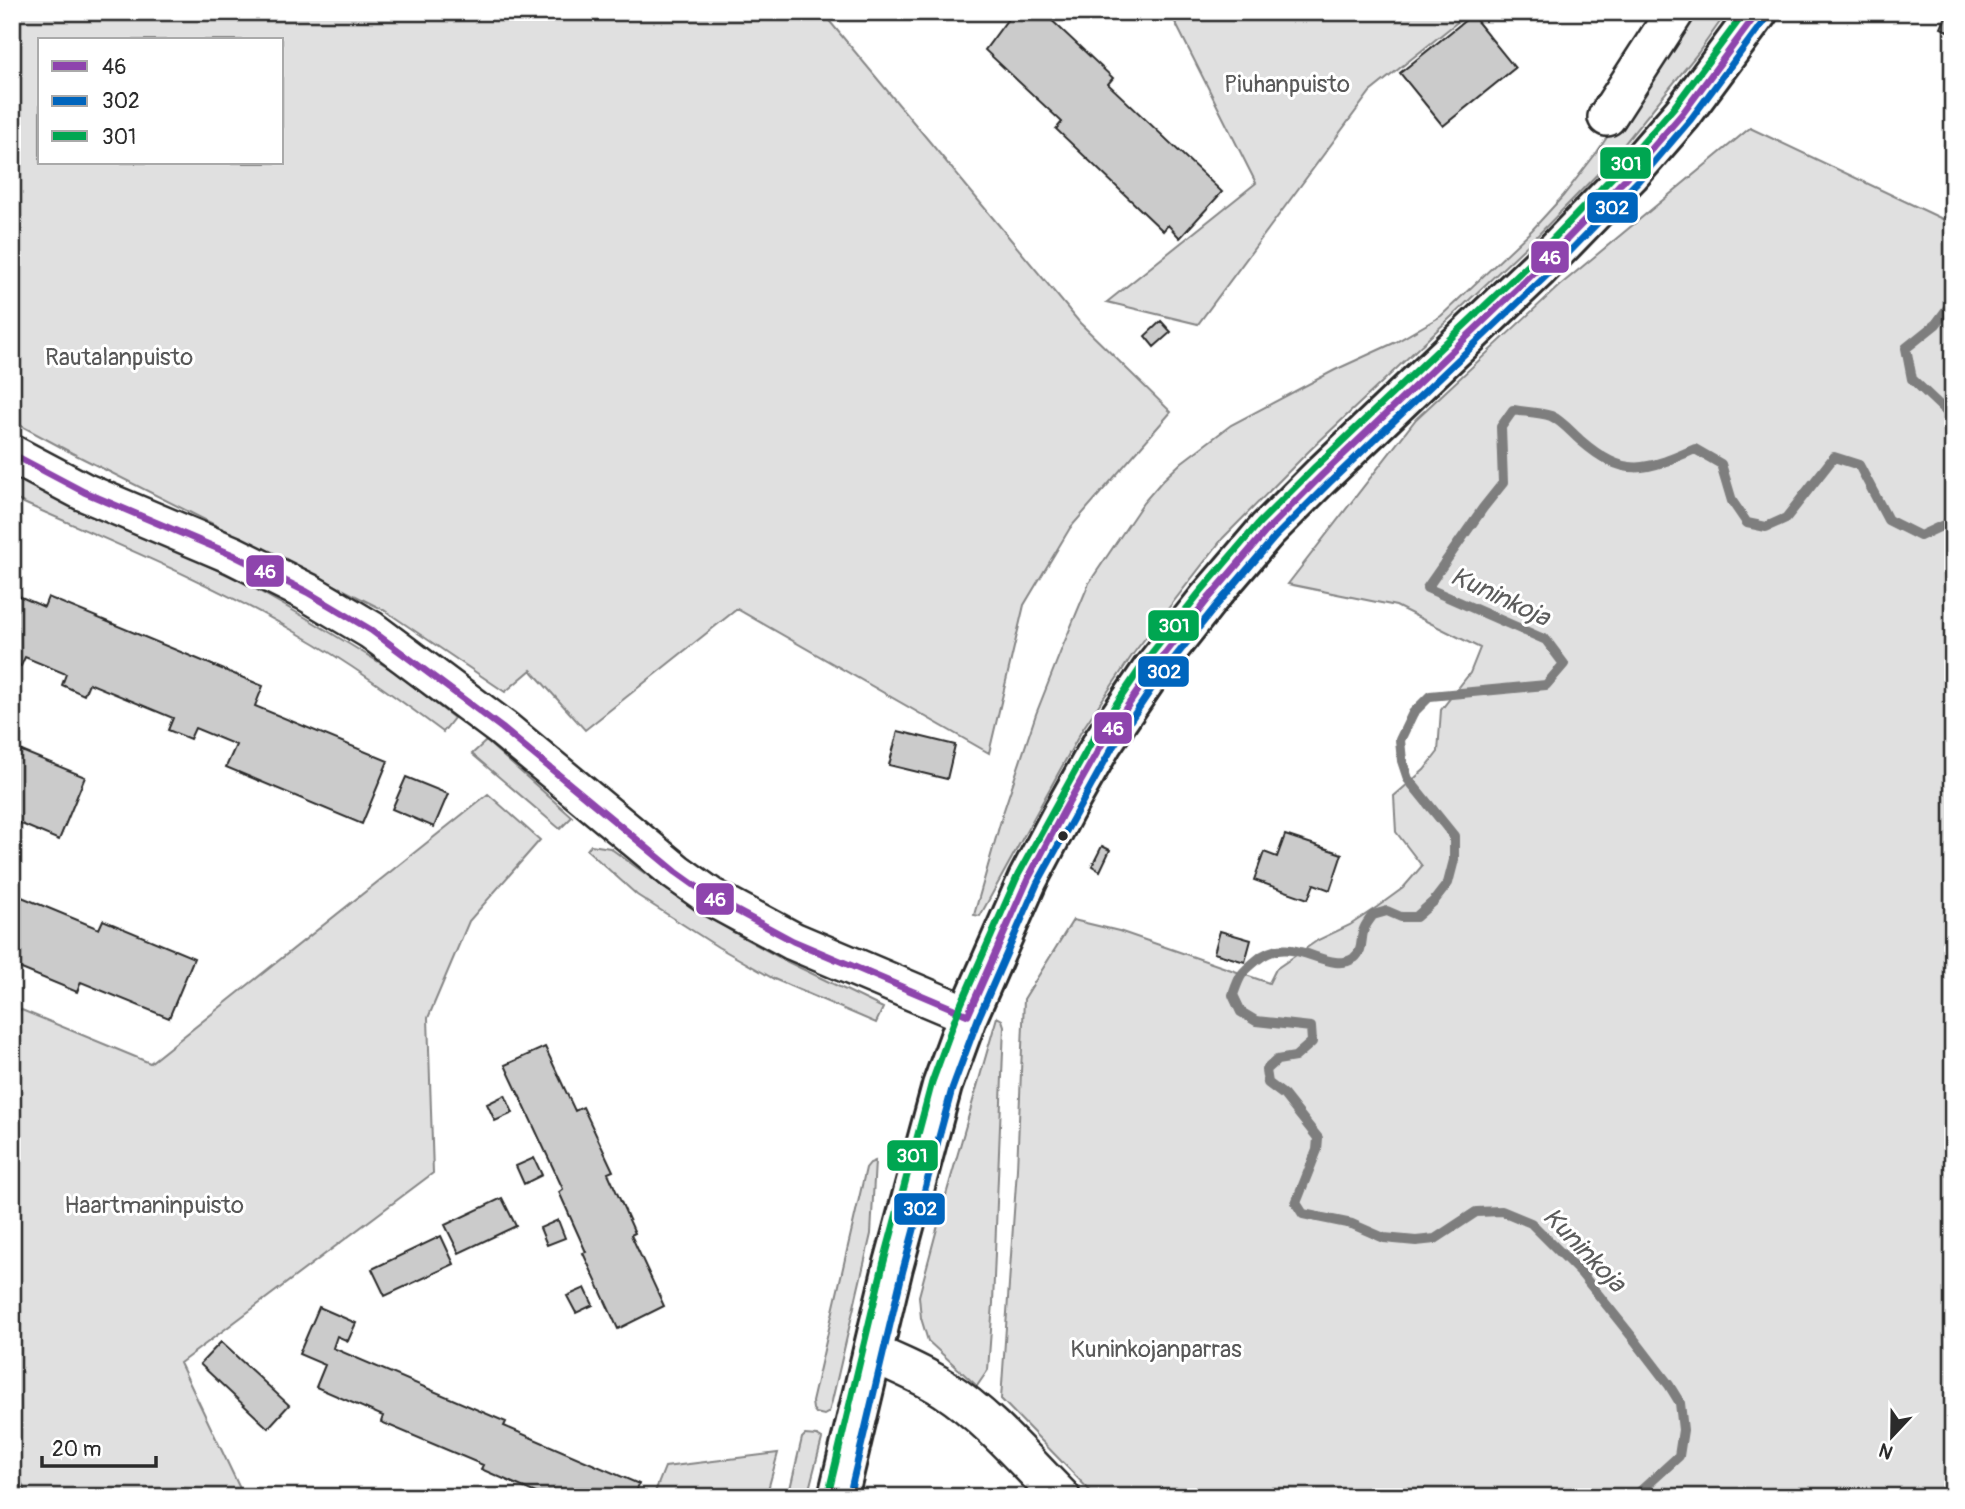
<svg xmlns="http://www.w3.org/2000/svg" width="1965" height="1509" font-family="Pangolin,sans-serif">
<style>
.green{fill:#e0e0e0;stroke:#868686;stroke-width:2;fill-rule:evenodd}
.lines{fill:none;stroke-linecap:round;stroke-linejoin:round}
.stream{stroke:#7e7e7e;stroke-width:10}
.building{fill:#cbcbcb;stroke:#2b2b2b;stroke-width:2}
.minor-casing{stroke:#2b2b2b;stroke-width:42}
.major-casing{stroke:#2b2b2b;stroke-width:44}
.minor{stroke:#fff;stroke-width:37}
.major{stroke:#fff;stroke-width:38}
.bus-1-casing{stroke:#fff;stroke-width:12}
.bus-2-casing{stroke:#fff;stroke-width:12}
.bus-3-casing{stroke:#fff;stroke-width:12}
.bus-1{stroke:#8e44ad;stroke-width:7}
.bus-2{stroke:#0065bd;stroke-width:7}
.bus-3{stroke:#00a651;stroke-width:7}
.bus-dot{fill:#2b2b2b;stroke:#fff;stroke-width:2.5}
.labels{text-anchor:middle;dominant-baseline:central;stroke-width:6;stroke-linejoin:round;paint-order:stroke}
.park-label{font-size:24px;fill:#585858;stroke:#fff}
.water-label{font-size:26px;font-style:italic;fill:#5c5c5c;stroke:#fff}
.line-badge{stroke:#fff;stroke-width:2.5}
.badge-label{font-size:19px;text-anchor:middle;font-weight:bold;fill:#fff}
</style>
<rect width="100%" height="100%" fill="#fff"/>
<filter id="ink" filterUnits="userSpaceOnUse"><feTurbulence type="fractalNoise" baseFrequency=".0143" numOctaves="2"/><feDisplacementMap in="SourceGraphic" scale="14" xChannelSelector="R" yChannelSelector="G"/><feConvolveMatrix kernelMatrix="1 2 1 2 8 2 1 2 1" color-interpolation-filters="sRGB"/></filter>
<g filter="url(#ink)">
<!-- green -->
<path class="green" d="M 12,12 L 822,12 L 1080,323 L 1171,412 L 1070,528 L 1024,605 L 989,753 L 737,609 L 585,730 L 531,670 L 505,692 L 384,610 L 72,453 L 12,421 ZM 40,40 L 282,40 L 282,163 L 40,163 Z
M 1170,12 L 1470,12 L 1370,92 L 1198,324 L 1107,302 L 1256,183 Z
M 1692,12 L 1727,12 L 1698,53 L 1613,158 L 1536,237 L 1309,451 L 1223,538 L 1133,654 L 1082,730 L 980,916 L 974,915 L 1003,813 L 1036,714 L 1062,648 L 1089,583 L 1143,503 L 1162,481 L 1182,462 L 1231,425 L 1335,370 L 1396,342 L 1441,316 L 1532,230 L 1563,196 L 1597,152 Z
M 1750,128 L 1953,224 L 1953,1497 L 1096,1497 L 1001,1399 L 1017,1169 L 1024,999 L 1073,920 L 1119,931 L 1269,983 L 1276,969 L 1318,940 L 1350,925 L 1377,907 L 1403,888 L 1422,866 L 1396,832 L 1394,796 L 1424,770 L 1438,752 L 1441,710 L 1470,673 L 1480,648 L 1396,606 L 1288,584 L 1416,419 L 1559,286 Z
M 12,474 L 243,582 L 308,619 L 395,672 L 454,718 L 443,732 C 396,697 348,662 297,633 C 208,581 111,542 17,500 L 12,498 Z
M 486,741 L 572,817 L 560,829 L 472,754 Z
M 488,794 L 540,840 L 469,921 L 428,1018 L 433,1173 L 180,1363 L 244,1497 L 29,1497 L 21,1482 L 12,1488 L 12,1006 L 150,1063 Z
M 591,845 L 610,848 L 677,897 L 731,931 L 788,962 L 883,1008 L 876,1023 L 774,979 L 718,947 L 637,895 L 587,850 Z
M 997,1017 L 1002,1020 L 1004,1026 L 993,1303 L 988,1370 L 977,1386 L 928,1341 L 921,1318 L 919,1296 L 946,1195 Z
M 875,1161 L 871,1234 L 832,1401 L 829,1412 L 824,1415 L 816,1413 L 813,1409 L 812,1402 L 866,1168 L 870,1163 Z
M 805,1435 L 817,1436 L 822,1439 L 807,1497 L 788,1497 L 802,1438 Z
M 778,1453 L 766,1497 L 653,1497 L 665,1467 Z"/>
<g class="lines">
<!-- stream -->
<path class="stream" d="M 1953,301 L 1936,324 L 1906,348 L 1912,379 L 1953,418
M 1634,1497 L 1679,1456 L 1683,1430 L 1680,1403 L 1669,1385 L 1633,1338 L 1581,1273 L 1531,1223 L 1502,1211 L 1476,1212 L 1435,1239 L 1416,1241 L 1384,1238 L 1352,1224 L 1303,1214 L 1296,1203 L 1317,1150 L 1318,1138 L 1284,1095 L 1268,1083 L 1266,1070 L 1277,1060 L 1295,1057 L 1312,1042 L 1311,1027 L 1256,1021 L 1241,1012 L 1233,995 C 1240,975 1240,974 1257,960 C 1292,930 1328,976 1354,958 C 1364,950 1360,939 1364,929 C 1366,924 1370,919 1373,915 L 1387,911 L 1401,917 L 1416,917 L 1434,901 L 1448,883 L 1454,860 L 1454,836 L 1408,779 L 1402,761 L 1400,740 L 1413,713 L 1430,696 L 1546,685 L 1564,664 L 1546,640 L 1427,588 L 1483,508 L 1503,483 L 1501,427 L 1513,410 C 1525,412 1539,412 1551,416 C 1561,420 1572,433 1580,440 C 1625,479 1645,471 1695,449 L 1721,464 L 1732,501 L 1747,523 L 1766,527 L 1786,518 L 1834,457 L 1859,465 L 1888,520 L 1920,536 L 1950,522 L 1953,515"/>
</g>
<!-- building -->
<path class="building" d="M 1013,12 L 1043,12 L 1113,78 L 1108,84 L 1222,192 L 1180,238 L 1168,225 L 1163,231 L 1056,129 L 1062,122 L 985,50 Z
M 1948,12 L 1953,12 L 1953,33 L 1941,28 Z
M 1472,15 L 1515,68 L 1443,126 L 1400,73 Z
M 1161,321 L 1171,332 L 1154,347 L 1145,336 Z
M 12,593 L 44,607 L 48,597 L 263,686 L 255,706 L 388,761 L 362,824 L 226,767 L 236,745 L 195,728 L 190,739 L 168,730 L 173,718 L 89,683 L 84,695 L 62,685 L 66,674 L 25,657 L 21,666 L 12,663 Z
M 898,731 L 955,745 L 947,779 L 889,765 Z
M 12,747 L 85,777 L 59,840 L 12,820 Z
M 406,777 L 448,794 L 434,827 L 392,809 Z
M 1285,835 L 1342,854 L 1330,890 L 1314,884 L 1308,899 L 1254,880 L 1264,852 L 1277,857 Z
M 1102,846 L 1110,850 L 1100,871 L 1092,866 Z
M 12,893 L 99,929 L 103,920 L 194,958 L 169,1018 L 81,982 L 77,992 L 12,965 Z
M 1220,931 L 1251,940 L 1245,962 L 1214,953 Z
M 545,1047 L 575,1111 L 583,1107 L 613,1171 L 608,1173 L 635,1233 L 631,1235 L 664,1306 L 618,1329 L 583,1253 L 586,1252 L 559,1192 L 563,1189 L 505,1065 Z
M 505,1095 L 513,1113 L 495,1121 L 487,1104 Z
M 534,1158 L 542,1175 L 524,1184 L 516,1166 Z
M 502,1198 L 516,1226 L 459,1253 L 445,1225 Z
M 558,1220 L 565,1238 L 547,1245 L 540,1228 Z
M 441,1236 L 454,1264 L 385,1296 L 372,1269 Z
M 585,1288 L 593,1305 L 576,1313 L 567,1296 Z
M 319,1307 L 356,1323 L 348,1341 L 337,1336 L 333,1348 L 506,1422 L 504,1426 L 639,1484 L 634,1497 L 545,1497 L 481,1469 L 483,1465 L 381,1422 L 383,1416 L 316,1387 L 325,1365 L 299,1354 Z
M 221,1342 L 289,1405 L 268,1428 L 200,1364 Z"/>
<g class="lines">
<!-- minor casing -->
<g class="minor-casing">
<path id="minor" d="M 1607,117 L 1675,12
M 12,454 L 84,492 L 233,555 L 307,592 L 371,630 L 502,728 L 676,872 L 711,897 L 793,941 L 968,1015
M 872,1353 C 897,1364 922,1374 945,1389 C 989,1418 1024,1460 1061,1497"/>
</g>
<!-- major casing -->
<g class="major-casing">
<path id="major" d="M 838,1497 L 893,1267 L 942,1086 L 968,1015 L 1028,879 L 1064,811 L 1103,742 L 1152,670 L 1208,599 L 1267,530 L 1322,475 L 1539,268 L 1630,174 L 1683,113 L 1758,12"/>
</g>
<!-- minor -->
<use href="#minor" class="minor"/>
<!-- major -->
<use href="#major" class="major"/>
<!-- bus-1 casing -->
<g class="bus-1-casing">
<path id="bus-1" d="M 12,454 L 84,492 L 233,555 L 307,592 L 371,630 L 502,728 L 676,872 L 711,897 L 793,941 L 968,1015
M 968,1015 L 1028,879 L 1064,811 L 1103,742 L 1152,670 L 1208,599 L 1267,530 L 1322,475 L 1539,268 L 1630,174 L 1683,113 L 1758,12"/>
</g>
<!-- bus-2 casing -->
<g class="bus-2-casing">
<path id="bus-2" d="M 849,1497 L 903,1270 L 952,1089 L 978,1019 L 1037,884 L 1112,748 L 1160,676 L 1216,606 L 1275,537 L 1329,483 L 1546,276 L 1638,181 L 1691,119 L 1766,18"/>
</g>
<!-- bus-3 casing -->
<g class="bus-3-casing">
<path id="bus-3" d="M 828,1495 L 883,1265 L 932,1082 L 958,1011 L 1018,875 L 1094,737 L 1144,663 L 1200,592 L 1259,523 L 1315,467 L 1532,261 L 1622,167 L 1675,106 L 1745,12"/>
</g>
<!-- bus-1 -->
<use href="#bus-1" class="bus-1"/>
<!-- bus-2 -->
<use href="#bus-2" class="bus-2"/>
<!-- bus-3 -->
<use href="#bus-3" class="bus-3"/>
</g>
</g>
<!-- markers -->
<circle class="bus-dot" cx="1063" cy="836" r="6"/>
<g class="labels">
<!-- park labels -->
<g class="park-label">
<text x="1287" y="84">Piuhanpuisto</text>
<text x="119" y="357">Rautalanpuisto</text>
<text x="154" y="1205">Haartmaninpuisto</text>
<text x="1156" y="1349">Kuninkojanparras</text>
</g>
<!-- water labels -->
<g class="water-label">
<text transform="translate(1500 597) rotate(25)">Kuninkoja</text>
<text transform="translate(1584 1250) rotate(46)">Kuninkoja</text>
</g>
</g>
<g class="line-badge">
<rect x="1599" y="146" width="53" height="34" rx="7" fill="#00a651"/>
<rect x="1586" y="191" width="53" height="33" rx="7" fill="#0065bd"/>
<rect x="1530" y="240" width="40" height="34" rx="7" fill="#8e44ad"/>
<rect x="245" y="554" width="40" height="34" rx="7" fill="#8e44ad"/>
<rect x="1147" y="609" width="53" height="33" rx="7" fill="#00a651"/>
<rect x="1137" y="655" width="53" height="33" rx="7" fill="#0065bd"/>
<rect x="1093" y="711" width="40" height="34" rx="7" fill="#8e44ad"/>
<rect x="695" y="882" width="40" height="34" rx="7" fill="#8e44ad"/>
<rect x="886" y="1139" width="53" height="33" rx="7" fill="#00a651"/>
<rect x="893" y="1192" width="53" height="34" rx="7" fill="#0065bd"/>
</g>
<g class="badge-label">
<text x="1626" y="170">301</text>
<text x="1612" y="214">302</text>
<text x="1550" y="264">46</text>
<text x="265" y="578">46</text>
<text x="1174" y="632">301</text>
<text x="1164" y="678">302</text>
<text x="1113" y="735">46</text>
<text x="715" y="906">46</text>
<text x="912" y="1162">301</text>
<text x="920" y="1215">302</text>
</g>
<!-- margin -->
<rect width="1965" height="1509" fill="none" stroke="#fff" stroke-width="42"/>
<rect x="21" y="21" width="1923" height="1467" fill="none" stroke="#2b2b2b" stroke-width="2.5" filter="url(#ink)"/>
<!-- legend -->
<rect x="38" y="38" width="245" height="126" fill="#ffffff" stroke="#aaaaaa" stroke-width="2"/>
<rect x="52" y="61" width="35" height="10" fill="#8e44ad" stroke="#aaaaaa" stroke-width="2"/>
<text x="102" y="74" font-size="21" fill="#2b2b2b">46</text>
<rect x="52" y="96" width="35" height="10" fill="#0065bd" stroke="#aaaaaa" stroke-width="2"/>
<text x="102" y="108" font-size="21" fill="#2b2b2b">302</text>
<rect x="52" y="131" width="35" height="10" fill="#00a651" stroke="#aaaaaa" stroke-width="2"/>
<text x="102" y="144" font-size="21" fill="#2b2b2b">301</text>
<!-- north arrow -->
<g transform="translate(1892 1436) rotate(202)" stroke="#ffffff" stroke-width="5" paint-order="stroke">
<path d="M0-5L12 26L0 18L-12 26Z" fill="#2b2b2b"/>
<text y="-10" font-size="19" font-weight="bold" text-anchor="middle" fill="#2b2b2b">N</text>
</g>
<!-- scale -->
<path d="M42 1456v10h114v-10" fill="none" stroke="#2b2b2b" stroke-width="3.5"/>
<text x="52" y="1456" font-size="21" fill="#2b2b2b" stroke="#ffffff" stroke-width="5" paint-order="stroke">20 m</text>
</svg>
